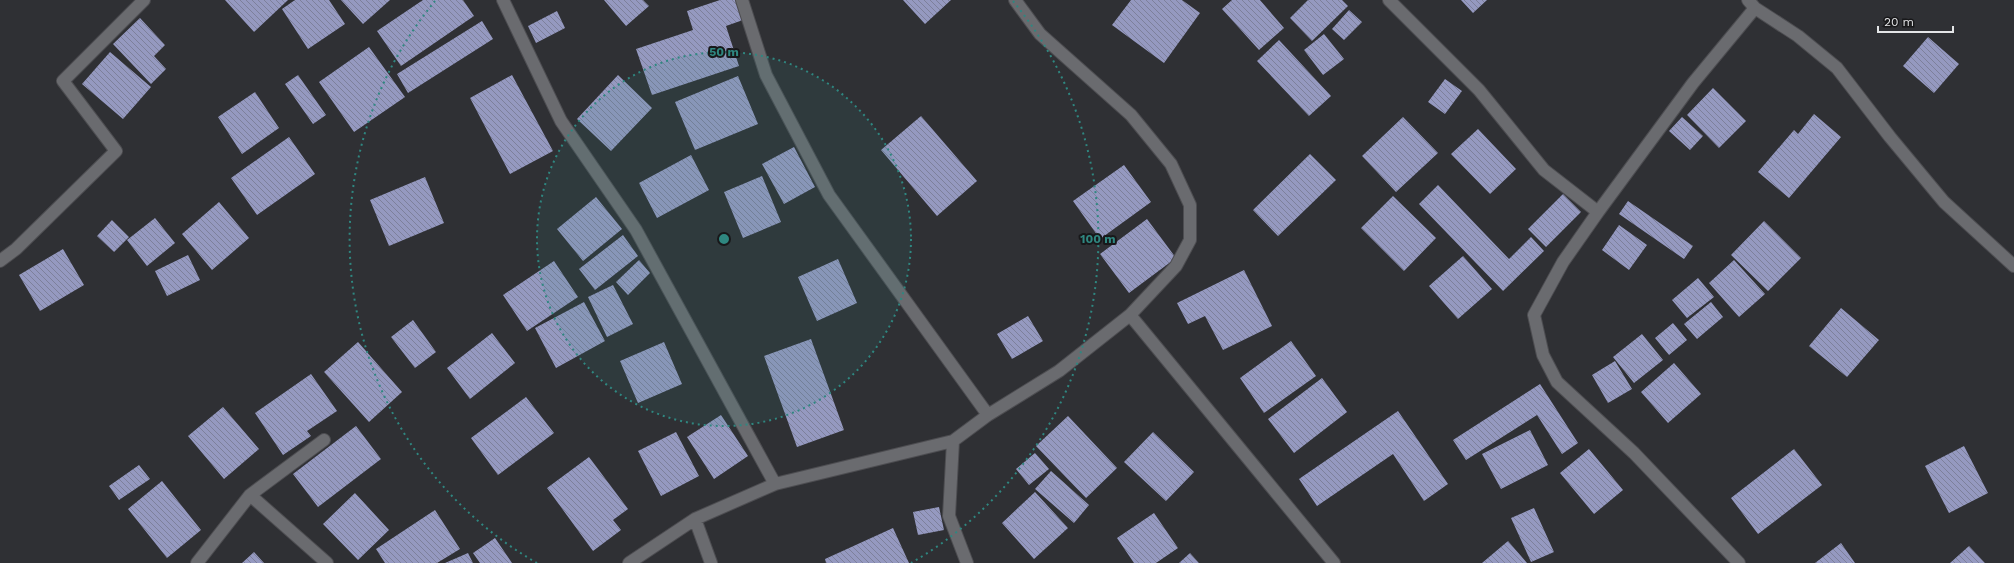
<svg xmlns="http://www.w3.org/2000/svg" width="2014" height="563" font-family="'Work Sans',sans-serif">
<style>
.building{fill:url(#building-back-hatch)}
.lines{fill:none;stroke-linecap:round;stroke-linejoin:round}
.minor-casing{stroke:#4d4d51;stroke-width:14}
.minor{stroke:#6a6b6f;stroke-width:12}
.ring{fill:none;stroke:#2f8780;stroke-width:2;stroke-dasharray:2 4}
.centre{fill:#2f8780;stroke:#18181a;stroke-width:2}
.ring-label{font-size:12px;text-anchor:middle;font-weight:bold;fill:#2f8780;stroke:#18181a;stroke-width:4;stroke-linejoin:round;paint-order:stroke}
</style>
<defs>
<pattern id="building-back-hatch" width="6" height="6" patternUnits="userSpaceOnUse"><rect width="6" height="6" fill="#9599c0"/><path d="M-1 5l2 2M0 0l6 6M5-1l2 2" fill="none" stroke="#7d809b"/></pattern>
</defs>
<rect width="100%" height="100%" fill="#2f3034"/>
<!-- building -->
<path class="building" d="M 225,0 L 288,0 L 254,32 Z
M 295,0 L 329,0 L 345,24 L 308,49 L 282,9 Z
M 341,0 L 390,0 L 363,24 Z
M 423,0 L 463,0 L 474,16 L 401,66 L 377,31 Z
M 604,0 L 643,0 L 649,6 L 626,26 Z
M 720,0 L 737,0 L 743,20 L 726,26 L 739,66 L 652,95 L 636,49 L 693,30 L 687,11 Z
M 903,0 L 951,0 L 925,24 Z
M 1131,0 L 1182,0 L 1200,13 L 1164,63 L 1112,25 Z
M 1232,0 L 1260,0 L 1284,28 L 1259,50 L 1222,9 Z
M 1308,0 L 1342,0 L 1348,6 L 1312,41 L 1290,18 Z
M 1461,0 L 1487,0 L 1473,13 Z
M 1349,10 L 1362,22 L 1344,40 L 1332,29 Z
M 557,11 L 565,28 L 536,43 L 528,26 Z
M 140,18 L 165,45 L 154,56 L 166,69 L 151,84 L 113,44 Z
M 482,21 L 493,39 L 408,93 L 397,74 Z
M 1324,34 L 1344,59 L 1323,75 L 1304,50 Z
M 1928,37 L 1959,64 L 1934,93 L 1903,66 Z
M 1279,40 L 1331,96 L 1309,116 L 1257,61 Z
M 369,47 L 405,97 L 354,132 L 319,82 Z
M 110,52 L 151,87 L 123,119 L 82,84 Z
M 298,75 L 326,115 L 313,124 L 285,84 Z
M 512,75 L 553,151 L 510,174 L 470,98 Z
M 618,75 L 652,108 L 611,151 L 577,119 Z
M 738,76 L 758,124 L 695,150 L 675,102 Z
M 1445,79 L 1462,91 L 1445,114 L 1428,102 Z
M 1713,88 L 1746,121 L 1719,148 L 1687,115 Z
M 255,92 L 279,128 L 242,154 L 218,117 Z
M 1814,114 L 1841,137 L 1789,198 L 1758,172 L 1794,130 L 1798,134 Z
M 921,116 L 977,181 L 937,216 L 881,150 Z
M 1403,117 L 1438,153 L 1396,192 L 1362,156 Z
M 1682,117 L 1703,136 L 1690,150 L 1669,131 Z
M 1478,129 L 1516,169 L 1490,194 L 1451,154 Z
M 289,137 L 315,174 L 257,215 L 231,178 Z
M 794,147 L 815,187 L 784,204 L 762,164 Z
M 1310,154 L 1336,180 L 1278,236 L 1253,210 Z
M 691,155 L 709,190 L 657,218 L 639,183 Z
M 1124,165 L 1151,202 L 1100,239 L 1073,201 Z
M 762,176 L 781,222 L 743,238 L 724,192 Z
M 425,177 L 444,223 L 389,246 L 370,200 Z
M 1438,185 L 1509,259 L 1531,237 L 1544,251 L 1503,291 L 1419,204 Z
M 1563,194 L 1581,212 L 1546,247 L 1528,229 Z
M 1393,196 L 1436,238 L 1404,271 L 1361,228 Z
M 596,197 L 622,229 L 583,261 L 557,229 Z
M 1628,201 L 1693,246 L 1684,259 L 1619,214 Z
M 219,202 L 249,238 L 212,270 L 182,234 Z
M 155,218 L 175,243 L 147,266 L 127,240 Z
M 1147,219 L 1176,258 L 1129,293 L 1100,254 Z
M 112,220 L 129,237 L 114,252 L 97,236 Z
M 1764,221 L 1801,258 L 1768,291 L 1731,255 Z
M 1619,225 L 1647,245 L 1629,270 L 1602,250 Z
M 623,235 L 638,256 L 595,290 L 579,269 Z
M 63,249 L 84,285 L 40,311 L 19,275 Z
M 188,255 L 200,280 L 167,296 L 155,271 Z
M 1463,256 L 1492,289 L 1458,319 L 1429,286 Z
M 838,259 L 857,303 L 817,321 L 798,277 Z
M 639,260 L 650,273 L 628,295 L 616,282 Z
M 1734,260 L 1765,294 L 1739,317 L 1709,283 Z
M 554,261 L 578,297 L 527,331 L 503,295 Z
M 1244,270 L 1272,326 L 1223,350 L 1205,316 L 1188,324 L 1177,303 Z
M 1698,278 L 1714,297 L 1687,318 L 1672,300 Z
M 613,285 L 633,324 L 607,337 L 588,297 Z
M 584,302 L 605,341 L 556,368 L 535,328 Z
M 1711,302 L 1723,317 L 1697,339 L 1684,324 Z
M 1841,308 L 1879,340 L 1847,377 L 1809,346 Z
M 1028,316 L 1043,341 L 1012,359 L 997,334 Z
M 413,320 L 436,352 L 415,368 L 391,337 Z
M 1673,323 L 1687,340 L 1669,355 L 1655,338 Z
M 492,333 L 515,363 L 470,399 L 447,368 Z
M 1642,334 L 1663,360 L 1634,383 L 1613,357 Z
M 811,339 L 844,430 L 797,447 L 764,356 Z
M 1291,341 L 1316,376 L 1264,413 L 1240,378 Z
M 358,342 L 402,392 L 369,422 L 324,372 Z
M 664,342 L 682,384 L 638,403 L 620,361 Z
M 1615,361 L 1632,389 L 1608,403 L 1592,375 Z
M 1674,363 L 1701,394 L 1668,423 L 1641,392 Z
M 311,374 L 337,411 L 307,431 L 311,436 L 283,455 L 255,413 Z
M 1322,378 L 1347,412 L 1294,453 L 1268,419 Z
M 1540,384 L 1578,443 L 1562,454 L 1537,415 L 1466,460 L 1453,440 Z
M 526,397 L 554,433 L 498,475 L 471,438 Z
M 223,407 L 259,449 L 224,479 L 188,436 Z
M 1398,411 L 1448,484 L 1424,501 L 1393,454 L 1317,506 L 1299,479 Z
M 721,415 L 748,456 L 714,479 L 687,437 Z
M 1068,416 L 1117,468 L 1086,498 L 1036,446 Z
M 356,426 L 381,459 L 318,507 L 293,474 Z
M 1530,430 L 1548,465 L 1501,489 L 1482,454 Z
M 676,432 L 699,476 L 661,496 L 638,451 Z
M 1153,432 L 1194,472 L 1166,501 L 1124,462 Z
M 1964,446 L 1988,493 L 1949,513 L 1925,466 Z
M 1589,449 L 1623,490 L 1594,514 L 1560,473 Z
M 1794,449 L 1822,485 L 1758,534 L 1731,498 Z
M 1035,453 L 1049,469 L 1029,485 L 1016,469 Z
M 589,457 L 628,509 L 613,520 L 621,530 L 593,551 L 547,488 Z
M 139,465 L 150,479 L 119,500 L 109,486 Z
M 1051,471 L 1089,505 L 1074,523 L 1035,489 Z
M 162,481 L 201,530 L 167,558 L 128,509 Z
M 1035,492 L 1068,528 L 1034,559 L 1002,523 Z
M 355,493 L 389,530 L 358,560 L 323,524 Z
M 939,507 L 944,530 L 918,535 L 913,512 Z
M 1534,508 L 1554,552 L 1531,562 L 1511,518 Z
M 435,510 L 460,549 L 437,563 L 385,563 L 376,549 Z
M 1154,513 L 1178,548 L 1156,563 L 1134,563 L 1117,538 Z
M 893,528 L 909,563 L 826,563 L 825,559 Z
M 495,538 L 512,563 L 480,563 L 473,553 Z
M 1508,541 L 1527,563 L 1482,563 Z
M 1841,543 L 1855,563 L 1815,563 Z
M 1969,546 L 1985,563 L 1950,563 Z
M 254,552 L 264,563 L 242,563 Z
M 468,553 L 473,563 L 445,563 Z
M 1190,553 L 1199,563 L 1179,563 Z"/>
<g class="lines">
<!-- minor casing -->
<g class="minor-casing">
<path id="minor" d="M 503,0 L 561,121 L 636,230 L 775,484
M 742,0 L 766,75 L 829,195 L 988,415
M 1389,0 L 1479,90 L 1544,170 L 1598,212
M 1748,0 L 1755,8 L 1798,36 L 1837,68 L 1890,137 L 1944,202 L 2014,266
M 0,261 L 16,249 L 116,151 L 63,81 L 144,0
M 1130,315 L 1334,563
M 953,441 L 949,516 L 967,563
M 250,495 L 327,563
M 695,519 L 711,563
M 197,563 L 250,495 L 324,440
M 629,563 L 695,519 L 775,484 L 953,441 L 988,415 L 1059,371 L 1130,315 L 1176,266 L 1190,240 L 1190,205 L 1171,164 L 1131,115 L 1040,34 L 1015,0
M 1739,563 L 1634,453 L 1557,382 L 1543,355 L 1534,315 L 1563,262 L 1598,212 L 1693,83 L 1755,8"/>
</g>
<!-- minor -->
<use href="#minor" class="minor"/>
</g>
<!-- distance rings -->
<circle cx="724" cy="239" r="187" fill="#2f8780" fill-opacity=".12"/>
<g class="ring">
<circle cx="724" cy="239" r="187"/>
<path d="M537 563A374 374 0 0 1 435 1M1013 1A374 374 0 0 1 911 563"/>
</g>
<circle cx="724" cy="239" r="6" class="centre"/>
<g class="ring-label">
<text x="724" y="56">50 m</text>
<text x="1098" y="243">100 m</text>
</g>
<!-- scale -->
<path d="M1878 26v6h75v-6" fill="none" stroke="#e4e5e7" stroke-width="2"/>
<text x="1884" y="26" font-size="12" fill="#e4e5e7" stroke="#18181a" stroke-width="3" paint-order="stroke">20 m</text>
</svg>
